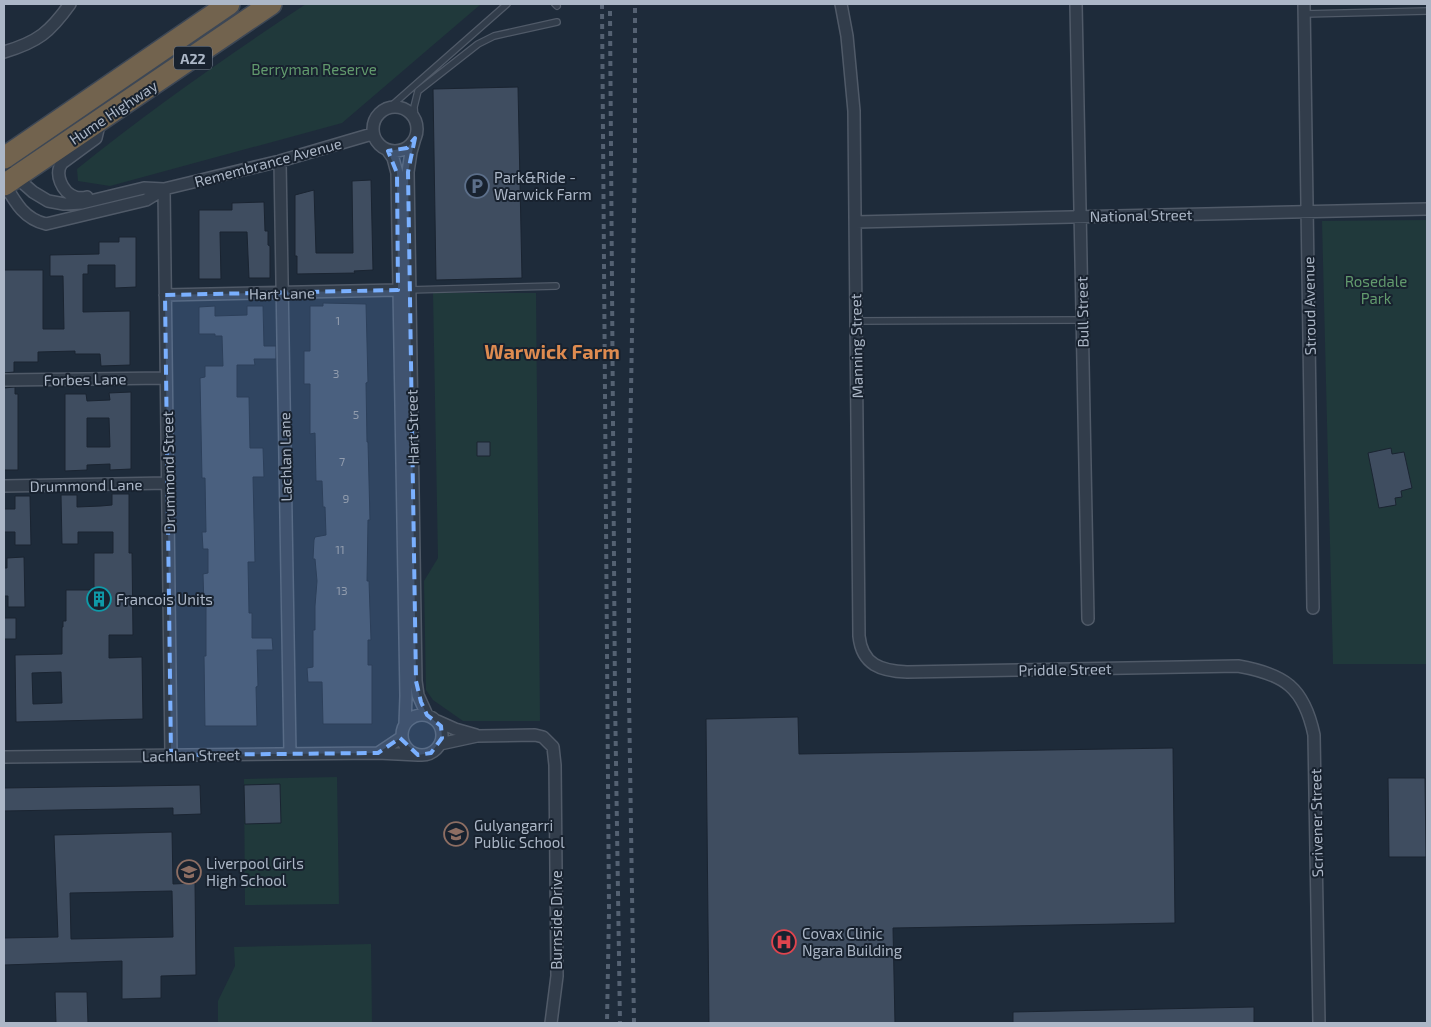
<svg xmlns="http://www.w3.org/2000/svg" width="1431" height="1027" font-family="'Exo 2',sans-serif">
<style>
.green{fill:#20393b}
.building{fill:#3f4d60;stroke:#1a2431;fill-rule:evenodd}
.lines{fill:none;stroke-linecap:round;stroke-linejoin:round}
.lane-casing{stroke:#505a68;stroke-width:8}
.street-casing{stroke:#505a68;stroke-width:14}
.highway-casing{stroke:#3d4755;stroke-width:24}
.lane{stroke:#323d4b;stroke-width:5.5}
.street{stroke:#323d4b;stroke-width:11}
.highway{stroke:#72634e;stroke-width:21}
.rail{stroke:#546172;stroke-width:4;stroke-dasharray:5 5;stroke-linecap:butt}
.marked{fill:#7ab0ff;fill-opacity:0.2;stroke:#7ab0ff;stroke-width:4;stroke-dasharray:10 6;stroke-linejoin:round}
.labels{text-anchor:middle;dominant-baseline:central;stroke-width:4;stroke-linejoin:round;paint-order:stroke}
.number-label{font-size:12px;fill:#919cad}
.shield{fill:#18222f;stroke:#808a99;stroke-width:1}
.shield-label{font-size:14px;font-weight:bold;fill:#acb7c7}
.park-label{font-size:15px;fill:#629a6d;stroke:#18222f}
.street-label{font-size:15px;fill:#acb7c7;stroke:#18222f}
.poi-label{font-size:15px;fill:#acb7c7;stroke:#18222f;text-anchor:start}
.district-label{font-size:20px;font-weight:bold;fill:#de8b50;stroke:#18222f}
</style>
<rect width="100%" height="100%" fill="#1e2b3a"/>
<!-- green -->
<path class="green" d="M 306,4 L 481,4 L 342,123 L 110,186 L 78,181 L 77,169 C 150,110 227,56 306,4 Z
M 1427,220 L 1427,664 L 1333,664 L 1322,221 Z
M 433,293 L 536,293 L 540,721 L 463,721 L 433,700 L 426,690 L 424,581 L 438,558 Z
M 337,777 L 339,904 L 245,905 L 244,779 Z
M 371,944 L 372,1023 L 218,1023 L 218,1001 L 235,966 L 234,947 Z"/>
<!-- building -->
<path class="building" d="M 518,87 L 522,278 L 436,280 L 433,89 Z
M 371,180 L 373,270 L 354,271 L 355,273 L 297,274 L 297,256 L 295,256 L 295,195 L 314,190 L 316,253 L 353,253 L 352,181 Z
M 264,202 L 265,231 L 268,231 L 268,245 L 270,246 L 270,278 L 249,278 L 247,232 L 220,232 L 221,279 L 199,279 L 199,210 L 232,210 L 232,203 Z
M 119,237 L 136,237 L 136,287 L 115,288 L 115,265 L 88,265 L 88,274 L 83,274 L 83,312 L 130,311 L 130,365 L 101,366 L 100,354 L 75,354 L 75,351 L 38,352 L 38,362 L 14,362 L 14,372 L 4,373 L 4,270 L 43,270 L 43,329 L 64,329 L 63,276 L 50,276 L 50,255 L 99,254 L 99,242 L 119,242 Z
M 323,303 L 366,304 L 368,382 L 366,383 L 367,442 L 368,442 L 370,520 L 368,520 L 367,581 L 369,581 L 371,640 L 368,640 L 368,665 L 372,665 L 372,724 L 323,724 L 322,682 L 308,682 L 307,668 L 313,667 L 313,630 L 315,630 L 315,606 L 317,581 L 315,559 L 313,559 L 314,540 L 315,537 L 326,535 L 325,507 L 323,507 L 322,481 L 316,481 L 315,433 L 310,434 L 310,384 L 304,384 L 304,351 L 310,351 L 310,306 L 323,306 Z
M 215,306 L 215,316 L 247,315 L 247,306 L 263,306 L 264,346 L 276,346 L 276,359 L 254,359 L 255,365 L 237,365 L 237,397 L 249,397 L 250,448 L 263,448 L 264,477 L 253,477 L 255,562 L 248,562 L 249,613 L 252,613 L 252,638 L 272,638 L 273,650 L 257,650 L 258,686 L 256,687 L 257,726 L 205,726 L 204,656 L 206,656 L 206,606 L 204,606 L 203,574 L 208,573 L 208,549 L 203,549 L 202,532 L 206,532 L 205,478 L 202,478 L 200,378 L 205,377 L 205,366 L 223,366 L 222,336 L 215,336 L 215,334 L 199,334 L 199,307 Z
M 4,388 L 15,387 L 15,394 L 18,394 L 18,470 L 4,470 Z
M 131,392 L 131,469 L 110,470 L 110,464 L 87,465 L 87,470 L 65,471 L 65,394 L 86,394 L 87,401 L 110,400 L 109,393 ZM 87,418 L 109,418 L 110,447 L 87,447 Z
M 477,442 L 490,442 L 490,456 L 477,456 Z
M 1391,448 L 1392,454 L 1404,452 L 1412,488 L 1401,491 L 1402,497 L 1395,498 L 1396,505 L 1379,508 L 1368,453 Z
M 112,494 L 129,494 L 129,553 L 132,553 L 133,635 L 109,635 L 109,658 L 142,657 L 143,719 L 16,722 L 15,655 L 62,654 L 62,627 L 63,627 L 63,621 L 66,621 L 66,590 L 94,590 L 94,553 L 113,553 L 113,532 L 78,532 L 78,544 L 62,544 L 61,495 L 77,495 L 77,507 L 101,506 L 112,505 ZM 61,672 L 62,703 L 33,704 L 32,673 Z
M 15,496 L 30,496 L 31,545 L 15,545 L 15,532 L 4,532 L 4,509 L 15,509 Z
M 24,557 L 25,607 L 8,607 L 8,596 L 4,596 L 4,568 L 7,568 L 7,558 Z
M 4,618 L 16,618 L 16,639 L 4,639 Z
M 798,717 L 799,754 L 1173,748 L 1175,923 L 893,928 L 895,1023 L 709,1023 L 706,719 Z
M 1388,778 L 1425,778 L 1426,857 L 1389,857 Z
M 280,784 L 281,823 L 245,824 L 244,785 Z
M 200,785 L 201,814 L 173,815 L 173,808 L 4,811 L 4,788 Z
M 172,832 L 173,884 L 195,883 L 196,975 L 161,976 L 161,998 L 122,999 L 122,961 L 4,965 L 4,938 L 58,937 L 54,835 ZM 172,891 L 173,937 L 71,939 L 70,893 Z
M 55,992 L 87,992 L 88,1023 L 56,1023 Z
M 1254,1007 L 1254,1023 L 1013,1023 L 1013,1012 Z"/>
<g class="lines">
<!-- lane casing -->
<g class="lane-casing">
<path id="lane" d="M 555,4 L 557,6
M 1304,14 L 1427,11
M 390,107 L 507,4
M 415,120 L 414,107 L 418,91 L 478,44 L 494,36 L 557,22
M 408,290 L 556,286
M 856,321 L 1082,320"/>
</g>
<!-- street casing -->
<g class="street-casing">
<path id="street" d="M 841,4 L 847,36 L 854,111 L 859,636 C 862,665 881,671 907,672 L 1238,666 C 1284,674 1304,687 1314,735 L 1319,1023
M 1076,4 L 1088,619
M 1304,4 L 1313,608
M 4,52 C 38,42 50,32 70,4
M373 129a22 22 0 1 1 44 0a22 22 0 1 1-44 0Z
M 415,138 L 411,152 L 408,172 L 416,681 L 418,695 L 427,715
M 388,151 L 393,158 L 397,173 L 406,696 L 405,724
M 280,161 L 290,754
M 4,169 L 16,177 L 33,192 L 48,201 L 64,204 L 82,203 L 144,188 L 164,189 L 280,161 L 372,134
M 4,183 C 15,202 24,219 46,224 L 146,200 L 164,189
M 164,189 L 171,755
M 87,197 C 83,198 79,198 75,197 C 62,192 54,174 62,163 L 96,138 L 100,121
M 855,222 L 1427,209
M 165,295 L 398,290
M 4,380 L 166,378
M 4,486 L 168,483
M402 735a20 20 0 1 1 40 0a20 20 0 1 1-40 0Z
M 437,721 L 455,729 L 476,735
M 440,744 L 477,736 L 535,735 L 543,737 L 553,747 L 555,765 L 557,976 L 551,1023
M 378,753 L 402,737
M 4,757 L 378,753 L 418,755"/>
</g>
<!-- highway casing -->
<g class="highway-casing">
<path id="highway" d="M 4,158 L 229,4
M 4,185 L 271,4"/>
</g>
<!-- lane -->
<use href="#lane" class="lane"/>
<!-- street -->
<use href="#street" class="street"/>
<!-- highway -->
<use href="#highway" class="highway"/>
<!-- rail -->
<path class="rail" d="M 602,4 L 609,911 L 607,1023
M 610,11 L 615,697 L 620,1023
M 634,1023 L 629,697 L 629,510 L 635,157 L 635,4"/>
</g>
<!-- marked area -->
<path class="marked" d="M 415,138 L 408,172 L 416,681 L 421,702 L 427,715 L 441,726 L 442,738 L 431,753 L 418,755 L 400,738 L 378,753 L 171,755 L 165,295 L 398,290 L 397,173 L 388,151 L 407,148 Z"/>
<!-- icons -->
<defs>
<g id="parking-ring" transform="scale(1.25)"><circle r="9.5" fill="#18222f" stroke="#5c6f8a" stroke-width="1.5"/><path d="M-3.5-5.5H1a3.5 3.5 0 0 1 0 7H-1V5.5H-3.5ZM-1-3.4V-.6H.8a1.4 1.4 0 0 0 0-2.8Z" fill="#5c6f8a"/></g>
<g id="building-ring" transform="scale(1.25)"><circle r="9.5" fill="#18222f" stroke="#0f9aa8" stroke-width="1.5"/><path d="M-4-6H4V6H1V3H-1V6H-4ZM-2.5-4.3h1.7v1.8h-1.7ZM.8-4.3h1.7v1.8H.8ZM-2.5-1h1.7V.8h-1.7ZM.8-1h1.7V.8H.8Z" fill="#0f9aa8"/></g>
<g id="school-ring" transform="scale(1.25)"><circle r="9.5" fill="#18222f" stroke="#8d6e63" stroke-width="1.5"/><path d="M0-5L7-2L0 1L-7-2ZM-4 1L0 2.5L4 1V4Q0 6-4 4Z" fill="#8d6e63"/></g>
<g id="hospital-ring" transform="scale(1.25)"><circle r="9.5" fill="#18222f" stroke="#e0444e" stroke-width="1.5"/><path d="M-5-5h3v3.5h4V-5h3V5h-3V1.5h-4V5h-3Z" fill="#e0444e"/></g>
</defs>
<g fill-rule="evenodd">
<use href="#parking-ring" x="477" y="186"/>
<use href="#building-ring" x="99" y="599"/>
<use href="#school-ring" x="456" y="834"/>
<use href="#school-ring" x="189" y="872"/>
<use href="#hospital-ring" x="784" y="942"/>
</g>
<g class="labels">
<!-- number labels -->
<g class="number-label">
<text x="338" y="320">1</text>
<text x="336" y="373">3</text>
<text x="356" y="414">5</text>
<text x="342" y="461">7</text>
<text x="346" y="498">9</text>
<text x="340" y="549">11</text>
<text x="342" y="590">13</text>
</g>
<!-- shield labels -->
<rect class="shield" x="174" y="46.5" width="38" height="23" rx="4"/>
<g class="shield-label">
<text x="193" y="58">A22</text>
</g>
<!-- park labels -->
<g class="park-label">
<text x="314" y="69">Berryman Reserve</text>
<text x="1376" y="281">Rosedale<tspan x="1376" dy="17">Park</tspan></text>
</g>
<!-- street labels -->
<g class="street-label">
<text transform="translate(113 112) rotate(-34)">Hume Highway</text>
<text transform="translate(268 162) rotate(-15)">Remembrance Avenue</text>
<text transform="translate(1141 215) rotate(-1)">National Street</text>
<text transform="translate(282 293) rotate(-1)">Hart Lane</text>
<text transform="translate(1309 306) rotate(-91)">Stroud Avenue</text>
<text transform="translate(1082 312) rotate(-91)">Bull Street</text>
<text transform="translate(856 346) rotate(-91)">Manning Street</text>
<text transform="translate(85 379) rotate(-1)">Forbes Lane</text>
<text transform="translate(412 427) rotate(-91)">Hart Street</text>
<text transform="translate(285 457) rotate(-91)">Lachlan Lane</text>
<text transform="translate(168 472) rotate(-91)">Drummond Street</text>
<text transform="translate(86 485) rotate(-1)">Drummond Lane</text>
<text transform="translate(1065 669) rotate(-1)">Priddle Street</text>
<text transform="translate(191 755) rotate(-1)">Lachlan Street</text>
<text transform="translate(1316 823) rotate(-91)">Scrivener Street</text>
<text transform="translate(556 920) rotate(-90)">Burnside Drive</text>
</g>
<!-- poi labels -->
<g class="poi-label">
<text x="494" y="177">Park&amp;Ride -<tspan x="494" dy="17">Warwick Farm</tspan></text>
<text x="116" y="599">Francois Units</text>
<text x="474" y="825">Gulyangarri<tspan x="474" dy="17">Public School</tspan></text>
<text x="206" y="863">Liverpool Girls<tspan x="206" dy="17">High School</tspan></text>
<text x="802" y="933">Covax Clinic<tspan x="802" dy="17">Ngara Building</tspan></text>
</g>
<!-- district labels -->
<g class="district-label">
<text x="552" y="351">Warwick Farm</text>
</g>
</g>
<!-- border -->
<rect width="1431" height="1027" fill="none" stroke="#acb7c7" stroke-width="10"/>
</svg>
